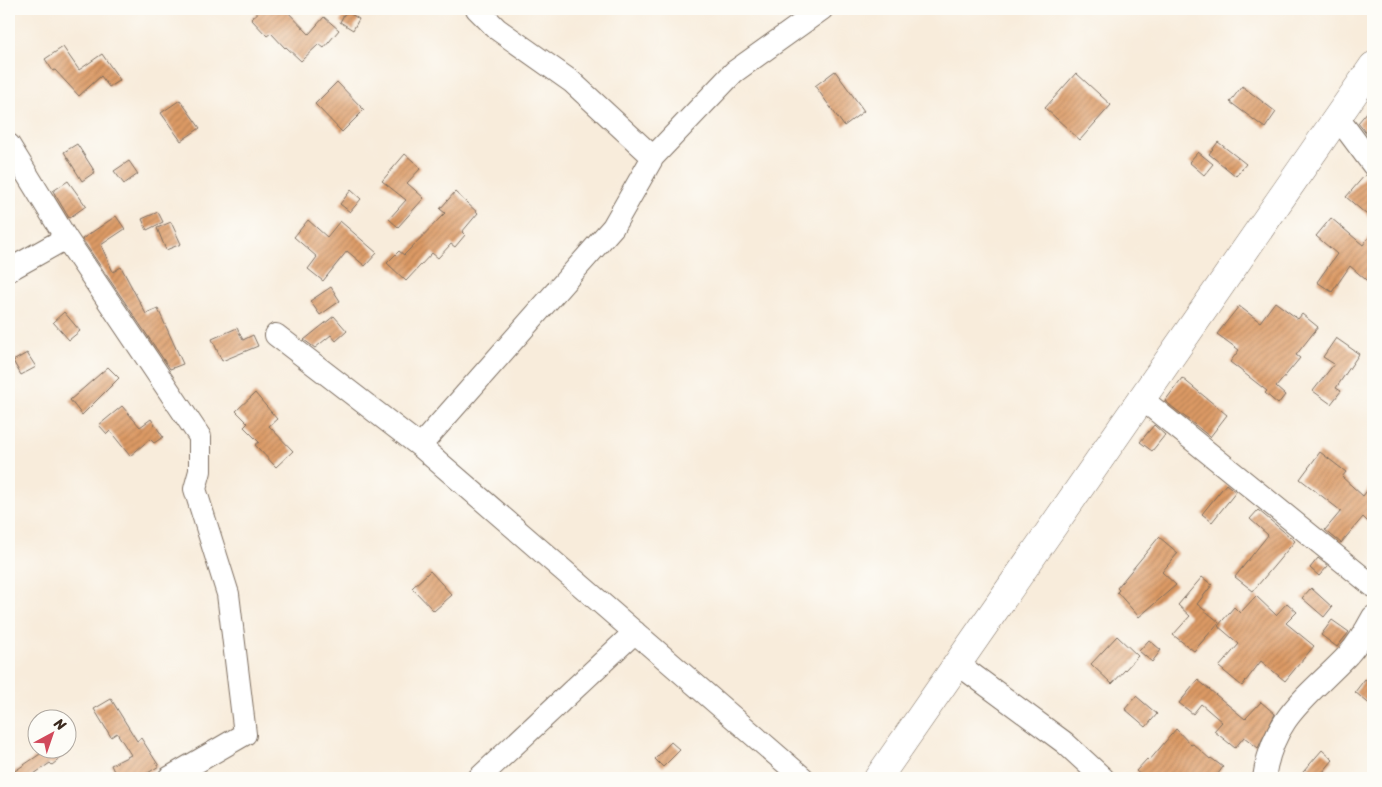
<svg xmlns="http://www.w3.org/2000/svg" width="1382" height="787" font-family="Sriracha,sans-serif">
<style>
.building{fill:url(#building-hatch)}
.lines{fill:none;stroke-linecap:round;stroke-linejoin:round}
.minor-casing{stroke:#7d6e60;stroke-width:24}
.major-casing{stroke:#7d6e60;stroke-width:29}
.minor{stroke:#fff;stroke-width:22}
.major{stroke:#fff;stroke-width:28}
</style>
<defs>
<pattern id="building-hatch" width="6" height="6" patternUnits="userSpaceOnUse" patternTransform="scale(1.25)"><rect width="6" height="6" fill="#dc9a65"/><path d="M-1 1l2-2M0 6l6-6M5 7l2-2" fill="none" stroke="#b47e53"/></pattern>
</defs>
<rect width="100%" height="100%" fill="#fdfcf7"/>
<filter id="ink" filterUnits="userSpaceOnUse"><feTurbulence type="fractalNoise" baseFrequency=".02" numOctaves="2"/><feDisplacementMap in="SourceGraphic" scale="10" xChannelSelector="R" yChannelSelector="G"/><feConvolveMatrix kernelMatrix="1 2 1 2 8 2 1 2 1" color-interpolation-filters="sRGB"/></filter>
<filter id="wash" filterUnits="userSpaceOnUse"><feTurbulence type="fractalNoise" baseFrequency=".0096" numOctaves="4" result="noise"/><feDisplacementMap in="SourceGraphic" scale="20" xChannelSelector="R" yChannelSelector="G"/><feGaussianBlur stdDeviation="1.12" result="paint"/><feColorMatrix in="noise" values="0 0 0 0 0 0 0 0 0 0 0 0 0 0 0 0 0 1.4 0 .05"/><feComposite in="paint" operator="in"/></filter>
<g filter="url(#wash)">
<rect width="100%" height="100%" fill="#f8ecdb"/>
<g id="blocks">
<!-- building -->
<path class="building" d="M 262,9 L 285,9 L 309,34 L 324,17 L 339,30 L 324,48 L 319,44 L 301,61 L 286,47 L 285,48 L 271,33 L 267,36 L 251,19 Z
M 346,11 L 359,19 L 353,30 L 340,22 Z
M 63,47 L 79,70 L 102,54 L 120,80 L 109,87 L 101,76 L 79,96 L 55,70 L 53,71 L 45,59 Z
M 835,71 L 864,111 L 844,126 L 815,86 Z
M 1076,73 L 1111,105 L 1080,140 L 1045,108 Z
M 337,82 L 364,110 L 342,132 L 315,104 Z
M 1242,86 L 1276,112 L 1265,128 L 1230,102 Z
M 180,100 L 200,128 L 181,141 L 161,113 Z
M 1373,105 L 1373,130 L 1368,136 L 1358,123 Z
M 1218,142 L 1246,164 L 1236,176 L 1209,154 Z
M 77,144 L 95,172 L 82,181 L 64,152 Z
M 1198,152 L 1213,164 L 1204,175 L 1189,162 Z
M 405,154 L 421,168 L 407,183 L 424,198 L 398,227 L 389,219 L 406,200 L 382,181 Z
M 129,161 L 138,174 L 124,184 L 114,171 Z
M 1365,175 L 1373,178 L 1373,220 L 1346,197 Z
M 68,181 L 86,206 L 69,218 L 53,191 Z
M 351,190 L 361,199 L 350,212 L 340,204 Z
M 455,192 L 478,213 L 462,232 L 465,235 L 455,247 L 451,244 L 438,258 L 432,253 L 406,281 L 387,263 L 399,251 L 404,255 L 445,213 L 440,209 Z
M 158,212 L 163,222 L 147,230 L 142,219 Z
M 116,216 L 125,229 L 101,245 L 113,272 L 121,267 L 146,314 L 158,309 L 183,364 L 170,369 L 82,239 Z
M 1331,218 L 1363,245 L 1373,232 L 1373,286 L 1350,266 L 1332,292 L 1317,282 L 1337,254 L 1316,236 Z
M 308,220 L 327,237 L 340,221 L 377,253 L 365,266 L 347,251 L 323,281 L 308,269 L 317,257 L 294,237 Z
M 171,222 L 181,244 L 166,250 L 157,228 Z
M 331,287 L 340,301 L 320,315 L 310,301 Z
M 1275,302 L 1298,319 L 1302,314 L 1318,327 L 1296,355 L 1300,358 L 1276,387 L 1285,395 L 1278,404 L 1265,393 L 1267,391 L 1230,362 L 1239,350 L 1217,334 L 1239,306 L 1260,322 Z
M 64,312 L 80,331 L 69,340 L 53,322 Z
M 334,316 L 347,331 L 336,341 L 331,335 L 315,348 L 304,340 Z
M 237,328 L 243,340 L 253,335 L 258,346 L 222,361 L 212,339 Z
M 1336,338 L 1359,354 L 1336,388 L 1341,391 L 1331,404 L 1313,391 L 1334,364 L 1323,357 Z
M 27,353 L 36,367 L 21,375 L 13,361 Z
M 108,367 L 119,378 L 82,415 L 70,400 Z
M 1182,378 L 1227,415 L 1210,437 L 1165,401 Z
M 255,393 L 277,419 L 269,426 L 293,451 L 276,467 L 255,445 L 259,442 L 244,427 L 248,423 L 236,411 Z
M 122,406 L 140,427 L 151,419 L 163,437 L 154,443 L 150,439 L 130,456 L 110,431 L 107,434 L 99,425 Z
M 1154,425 L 1165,435 L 1152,451 L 1140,442 Z
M 1320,452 L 1346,472 L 1342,477 L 1363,496 L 1373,483 L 1373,527 L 1363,517 L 1341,543 L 1325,530 L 1341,511 L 1300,479 Z
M 1226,484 L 1236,492 L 1212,522 L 1202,514 Z
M 1258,510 L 1295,541 L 1253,591 L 1235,577 L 1268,535 L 1250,519 Z
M 1159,537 L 1178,553 L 1162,572 L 1176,585 L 1139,617 L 1117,592 L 1119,590 L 1117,588 Z
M 1318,558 L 1328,566 L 1319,576 L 1310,568 Z
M 430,571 L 452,595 L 434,611 L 412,588 Z
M 1202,577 L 1212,585 L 1197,604 L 1219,622 L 1194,651 L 1173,635 L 1190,616 L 1178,605 Z
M 1311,588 L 1332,607 L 1324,617 L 1302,598 Z
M 1256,596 L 1276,615 L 1287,603 L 1297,612 L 1286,623 L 1314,646 L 1285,681 L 1261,661 L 1242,686 L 1219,667 L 1239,644 L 1218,626 L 1234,607 L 1240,613 Z
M 1332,620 L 1349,632 L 1337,647 L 1321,635 Z
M 1117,636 L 1138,656 L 1112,684 L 1091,664 Z
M 1149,640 L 1161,650 L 1152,662 L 1139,651 Z
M 1365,679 L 1373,686 L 1373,707 L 1355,692 Z
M 1198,680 L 1245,719 L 1261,702 L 1275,714 L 1258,748 L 1244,737 L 1235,748 L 1214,731 L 1222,722 L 1201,704 L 1193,714 L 1179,703 Z
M 1136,696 L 1157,714 L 1146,727 L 1125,709 Z
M 111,699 L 137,741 L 141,738 L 159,766 L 140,778 L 117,778 L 111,765 L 131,755 L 117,733 L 111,737 L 94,709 Z
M 1176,729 L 1191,745 L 1193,744 L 1210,759 L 1211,758 L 1223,767 L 1215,778 L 1144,778 L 1136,771 L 1147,759 L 1149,761 Z
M 671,742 L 680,750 L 663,767 L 655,759 Z
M 46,750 L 71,750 L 52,765 L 50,763 L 28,778 L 9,778 L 9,775 Z
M 1322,750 L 1333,760 L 1318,778 L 1298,778 Z"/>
</g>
</g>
<g filter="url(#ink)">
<use href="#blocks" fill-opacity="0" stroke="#7d6e60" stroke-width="1"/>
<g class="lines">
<!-- minor casing -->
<g class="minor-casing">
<path id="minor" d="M 1338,118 L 1373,165
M 9,145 L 66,238
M 653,157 L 734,72 L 822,9
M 9,270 L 66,238 L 200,437 L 200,471 L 195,489 L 228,594 L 245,734 L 169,778
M 276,335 L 420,446 L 803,778
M 1142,399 L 1373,586
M 420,446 L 613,227 L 653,157 L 572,82 L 497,29 L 477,9
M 958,664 L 1065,743 L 1103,778
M 479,778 L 635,632
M 1264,778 C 1273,716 1308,697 1348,655 C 1358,644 1366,630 1373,617"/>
</g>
<!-- major casing -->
<g class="major-casing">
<path id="major" d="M 878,778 L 1373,66"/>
</g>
<!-- minor -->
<use href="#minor" class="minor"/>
<!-- major -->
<use href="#major" class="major"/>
</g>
</g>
<!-- margin -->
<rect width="1382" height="787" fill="none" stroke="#fdfcf7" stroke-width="30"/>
<!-- north arrow -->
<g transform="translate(52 734) rotate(40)"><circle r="24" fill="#fdfcf7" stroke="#afa8a0"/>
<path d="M0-4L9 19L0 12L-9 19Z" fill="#d1495b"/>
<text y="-8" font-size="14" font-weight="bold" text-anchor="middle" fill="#3b2a1e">N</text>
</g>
</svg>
